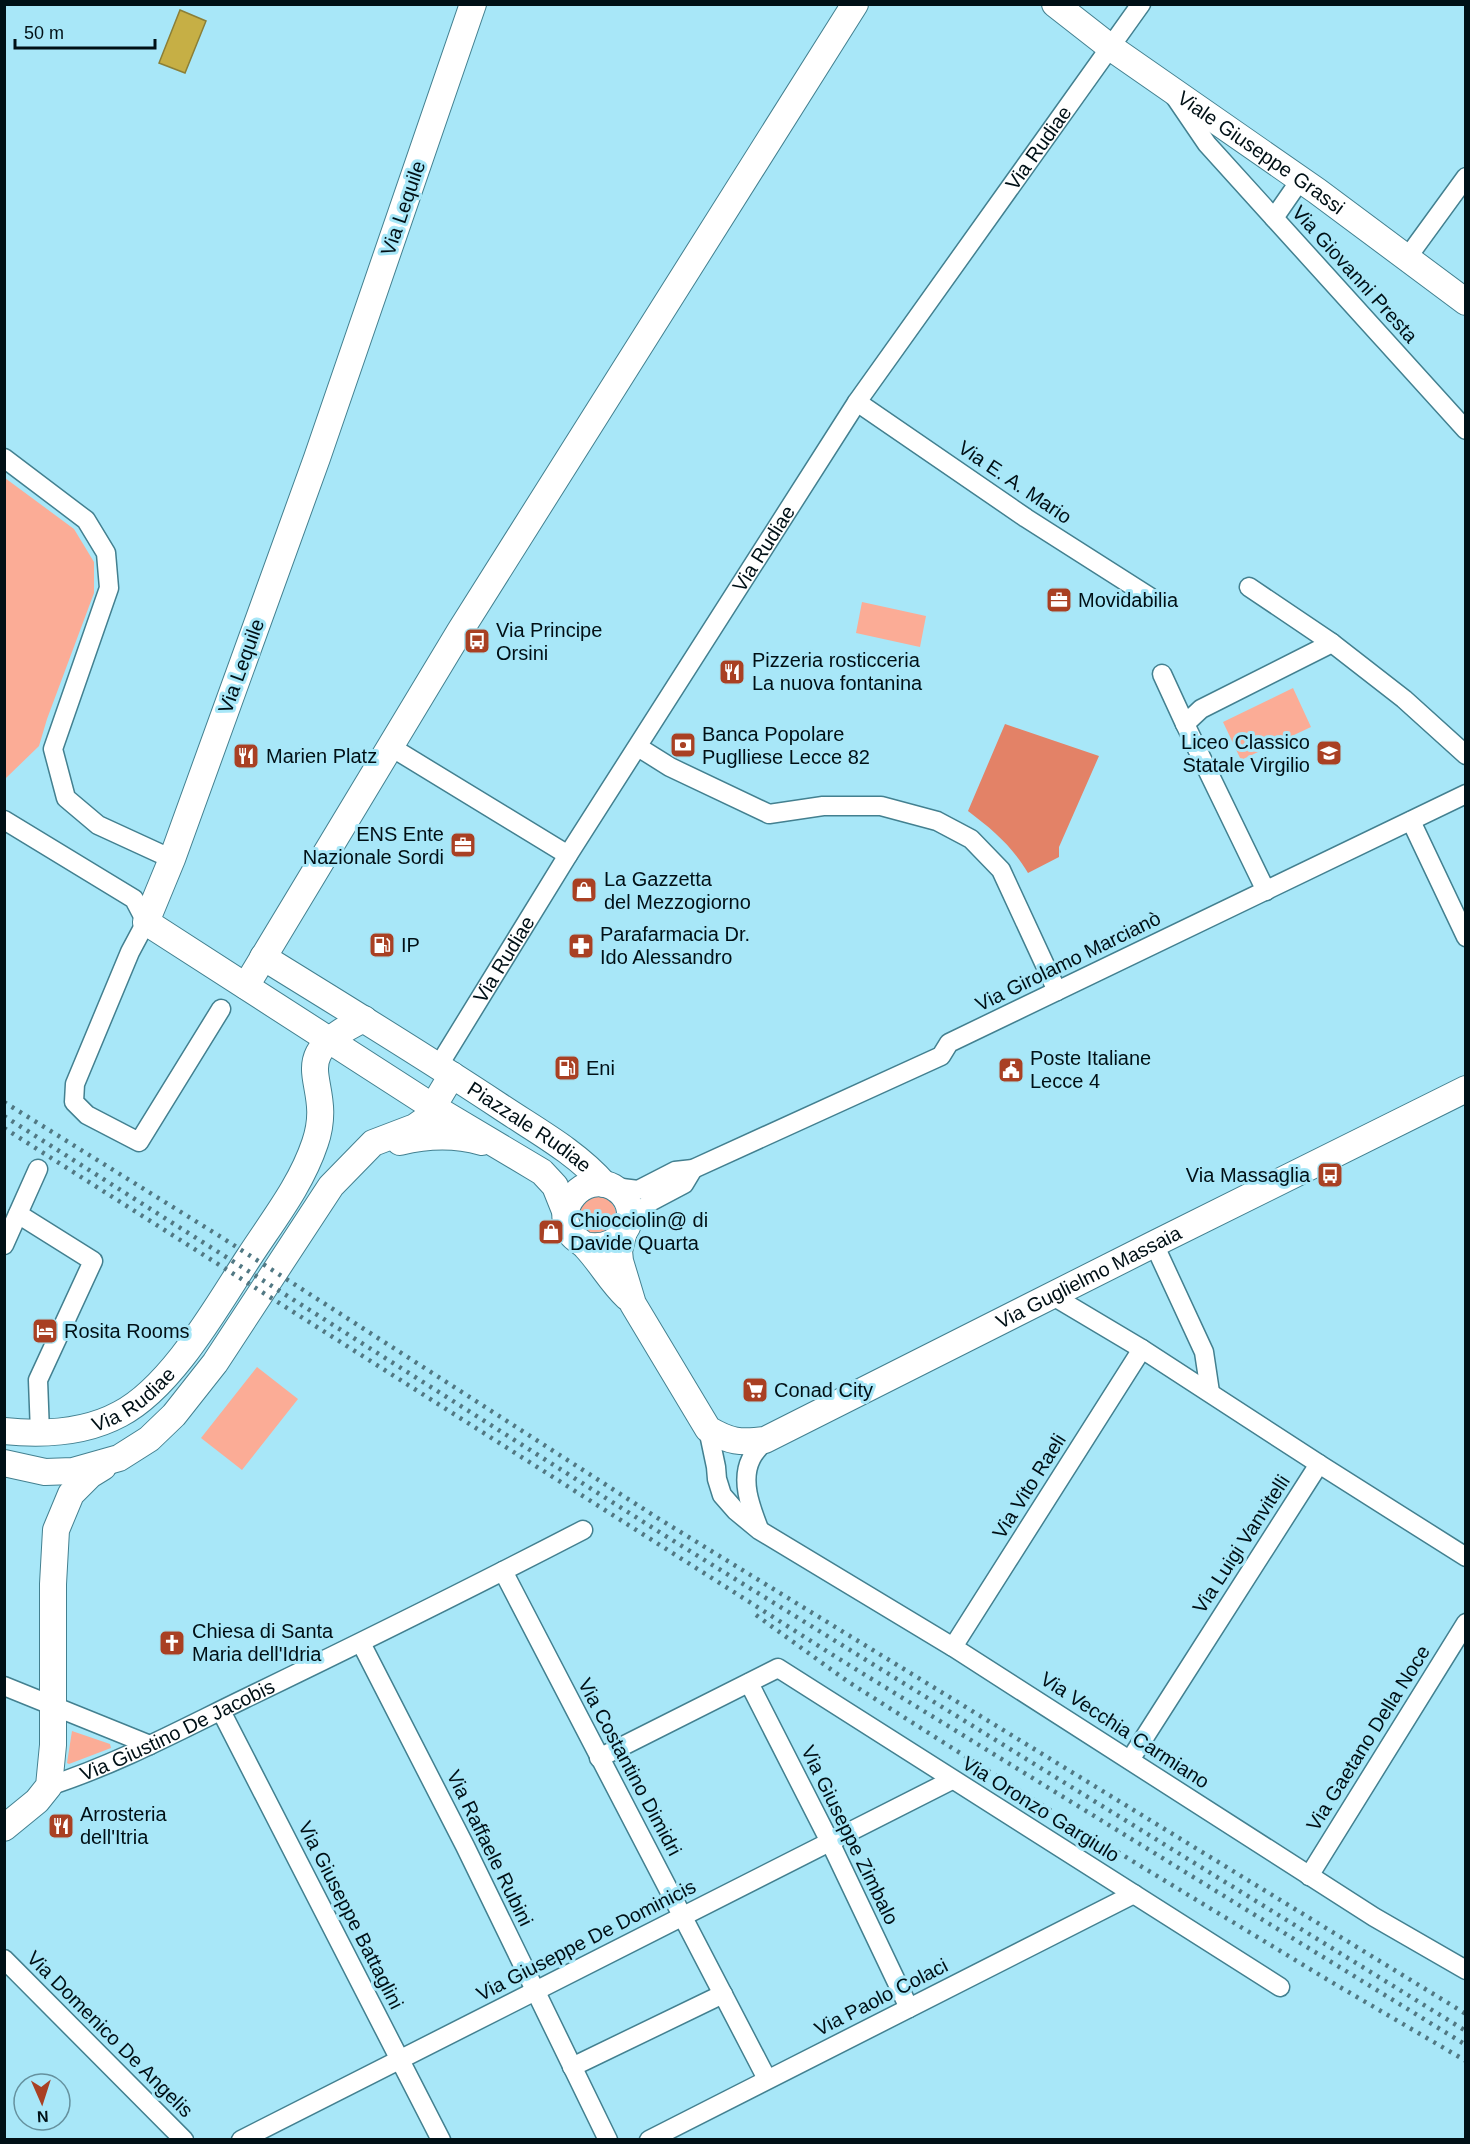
<svg xmlns="http://www.w3.org/2000/svg" width="1470" height="2144" font-family="Helvetica,sans-serif">
<style>
.green{fill:#fbac96}
.forest{fill:#e38267}
.water{fill:#c6af45;stroke:#8b7f37;stroke-width:1.5}
.lines{fill:none;stroke-linecap:round;stroke-linejoin:round}
.minor-casing{stroke:#438090;stroke-width:21}
.secondary-casing{stroke:#438090;stroke-width:28}
.minor{stroke:#fff;stroke-width:18}
.secondary{stroke:#fff;stroke-width:26}
.rail{stroke:#517883;stroke-width:4.5;stroke-dasharray:3 6;stroke-linecap:butt}
.labels{text-anchor:middle;dominant-baseline:central;stroke-width:6;stroke-linejoin:round;paint-order:stroke}
.street-label{font-size:20px;fill:#001016;stroke:#a8e7f8}
.poi-label{font-size:20px;fill:#001016;stroke:#a8e7f8;text-anchor:start}
</style>
<rect width="100%" height="100%" fill="#a8e7f8"/>
<!-- green -->
<path class="green" d="M 5,478 L 74,529 L 94,562 L 94,593 L 47,719 L 39,746 L 5,779 Z
M 862,602 L 926,616 L 920,647 L 856,633 Z
M 1293,688 L 1311,727 L 1241,760 L 1223,722 Z
M578 1215a19 19 0 1 1 38 0a19 19 0 1 1-38 0Z
M 257,1367 L 298,1399 L 242,1470 L 201,1438 Z
M 72,1731 L 110,1744 L 111,1748 L 69,1764 L 67,1763 Z"/>
<!-- forest -->
<path class="forest" d="M 1005,724 L 1099,756 L 1059,847 L 1059,857 L 1028,873 C 1011,845 993,830 968,811 Z"/>
<!-- water -->
<path class="water" d="M 180,10 L 206,21 L 185,73 L 159,63 Z"/>
<g class="lines">
<!-- minor casing -->
<g class="minor-casing">
<g id="minor">
<path d="M 1175,97 L 1207,144 L 1466,430"/>
<path d="M 1274,218 L 1301,179"/>
<path d="M 1407,258 L 1466,177"/>
<path d="M 857,402 L 1026,518 L 1150,597"/>
<path d="M 4,458 L 86,520 L 106,553 L 109,588 L 53,749 L 66,798 L 98,825 L 172,859"/>
<path d="M 1249,587 L 1332,643"/>
<path d="M 1162,674 L 1185,724"/>
<path d="M 391,747 L 568,855"/>
<path d="M 638,747 L 670,767 L 769,814 L 823,806 L 881,806 L 937,821 L 971,839 L 1001,870 L 1057,991"/>
<path d="M 4,820 L 134,899 L 146,922 L 130,952 L 75,1084 L 74,1102 L 87,1115 L 139,1142 L 221,1009"/>
<path d="M 1411,821 L 1466,937"/>
<path d="M 1266,891 L 1185,724 L 1201,709 L 1332,643 L 1404,699 L 1466,755"/>
<path id="s1" d="M 439,1065 L 568,855 L 857,402 L 1141,4"/>
<path d="M 614,1187 L 638,1190 L 675,1171 L 693,1169 L 941,1056 L 949,1043 L 1466,794"/>
<path d="M 18,1214 L 93,1261 L 38,1380 L 40,1433"/>
<path d="M 628,1225 L 650,1202 L 684,1184 L 693,1169"/>
<path d="M 1154,1244 L 1204,1352 L 1210,1392"/>
<path d="M 4,1245 L 38,1169"/>
<path d="M 1053,1296 L 1142,1349 L 1319,1464 L 1130,1760"/>
<path d="M 708,1429 L 716,1467 L 717,1479 L 722,1495 L 736,1511 L 759,1530 L 953,1647 L 1374,1917 L 1466,1970"/>
<path d="M 1319,1464 L 1466,1557"/>
<path d="M 759,1529 C 751,1508 740,1481 751,1459 C 754,1452 761,1446 765,1440"/>
<path d="M 503,1571 L 767,2079"/>
<path d="M 361,1643 L 465,1846 L 608,2140"/>
<path d="M 953,1647 L 1142,1349"/>
<path d="M 749,1683 L 830,1842 L 909,2008"/>
<path d="M 4,1686 L 150,1745"/>
<path d="M 221,1711 L 441,2140"/>
<path d="M 599,1758 L 778,1668 L 1280,1987"/>
<path id="s2" d="M 49,1786 C 117,1764 180,1730 244,1699 C 358,1644 471,1588 583,1530"/>
<path d="M 1309,1876 L 1466,1623"/>
<path d="M 4,1959 L 184,2140"/>
<path d="M 572,2067 L 723,1994"/>
<path d="M 241,2140 L 952,1780"/>
<path d="M 649,2140 L 1134,1894"/>
</g>
</g>
<!-- secondary casing -->
<g class="secondary-casing">
<g id="secondary">
<path d="M 473,4 L 317,458 L 172,859 L 146,922 L 433,1107 L 542,1172 L 555,1186 L 565,1211"/>
<path id="s3" d="M 1055,4 L 1110,47 L 1317,191 L 1466,302"/>
<path id="s4" d="M 263,957 C 342,1006 421,1054 498,1105 C 535,1130 575,1151 604,1184"/>
<path d="M 246,986 L 460,631 L 855,4"/>
<path d="M 400,1142 C 428,1135 454,1134 482,1142"/>
<path id="s5" d="M 623,1235 L 619,1251 L 620,1261 L 633,1304 L 708,1429 C 730,1442 740,1443 765,1440 L 1154,1244 L 1466,1089"/>
<path d="M 584,1245 C 626,1255 647,1206 613,1187 C 584,1171 551,1209 572,1235 C 576,1240 582,1242 586,1247 C 601,1263 611,1282 627,1297"/>
<path id="s6" d="M 4,1431 C 43,1435 85,1433 120,1414 C 172,1387 217,1306 249,1257 C 273,1220 301,1185 315,1143 C 337,1079 277,1061 364,1019"/>
<path d="M 4,1463 L 45,1472 L 73,1471 L 119,1458 L 149,1439 L 174,1415 L 215,1363 L 331,1186 L 373,1143 L 415,1127 L 425,1120 L 452,1075"/>
<path d="M 4,1828 L 37,1801 L 49,1786 L 53,1745 L 53,1584 L 56,1530 L 71,1494 L 90,1475 L 103,1467"/>
</g>
</g>
<!-- minor -->
<use href="#minor" class="minor"/>
<!-- secondary -->
<use href="#secondary" class="secondary"/>
<!-- rail -->
<path class="rail" d="M 4,1102 L 221,1237 L 656,1517 L 1466,2014
M 4,1116 L 664,1535 L 1466,2031
M 4,1128 L 836,1657 L 1466,2045
M 756,1615 L 847,1681 L 1070,1823 L 1328,1980 L 1466,2061"/>
</g>
<!-- icons -->
<defs>
<g id="office-square" transform="scale(1.35)"><rect x="-9" y="-9" width="18" height="18" rx="4" fill="#a94023" stroke="#a8e7f8"/><path d="M-6-3h4V-5.5h4V-3h4V5H-6ZM-1-4.5V-3h2v-1.5ZM-6 0V1H6V0Z" fill="#fff"/></g>
<g id="bus-square" transform="scale(1.35)"><rect x="-9" y="-9" width="18" height="18" rx="4" fill="#a94023" stroke="#a8e7f8"/><path d="M-5-6H5V4H4V6H2V4H-2V6H-4V4H-5ZM-3.5-4V0h7V-4ZM-3.5 1.2v1.5H-2V1.2ZM2 1.2v1.5H3.5V1.2Z" fill="#fff"/></g>
<g id="restaurant-square" transform="scale(1.35)"><rect x="-9" y="-9" width="18" height="18" rx="4" fill="#a94023" stroke="#a8e7f8"/><path d="M-5-6h1v4h1v-4h1v4h1v-4h1v5L-1.5 .5V6h-2V.5L-5-1ZM5-6V6H3V1.5H1.5Q1.5-4 5-6Z" fill="#fff"/></g>
<g id="bank-square" transform="scale(1.35)"><rect x="-9" y="-9" width="18" height="18" rx="4" fill="#a94023" stroke="#a8e7f8"/><path d="M-6-4H6V4H-6ZM0-2.3a2.3 2.3 0 1 0 0 4.6a2.3 2.3 0 1 0 0-4.6Z" fill="#fff"/></g>
<g id="school-square" transform="scale(1.35)"><rect x="-9" y="-9" width="18" height="18" rx="4" fill="#a94023" stroke="#a8e7f8"/><path d="M0-5L7-2L0 1L-7-2ZM-4 1L0 2.5L4 1V4Q0 6-4 4Z" fill="#fff"/></g>
<g id="shop-square" transform="scale(1.35)"><rect x="-9" y="-9" width="18" height="18" rx="4" fill="#a94023" stroke="#a8e7f8"/><path d="M-5-2.5h2.3a2.7 3.5 0 0 1 5.4 0H5L5.5 6h-11ZM-1.5-2.5h3a1.5 2.3 0 0 0-3 0Z" fill="#fff"/></g>
<g id="fuel-square" transform="scale(1.35)"><rect x="-9" y="-9" width="18" height="18" rx="4" fill="#a94023" stroke="#a8e7f8"/><path d="M-5.5-6h7V0h2V4h1.3V-2.5L3-4.5l.8-.8L6-3V5H2.5V1h-1V6h-7ZM-4.2-4.7v3.2H.2V-4.7Z" fill="#fff"/></g>
<g id="pharmacy-square" transform="scale(1.35)"><rect x="-9" y="-9" width="18" height="18" rx="4" fill="#a94023" stroke="#a8e7f8"/><path d="M-2-6h4v4h4v4h-4v4h-4v-4h-4v-4h4Z" fill="#fff"/></g>
<g id="civic-square" transform="scale(1.35)"><rect x="-9" y="-9" width="18" height="18" rx="4" fill="#a94023" stroke="#a8e7f8"/><path d="M-.6-6.5H3V-4.5H.6V-3L4-1V1h2V6H-6V1h2V-1L-.6-3ZM-1.2 2.5V6h2.4V2.5Z" fill="#fff"/></g>
<g id="hotel-square" transform="scale(1.35)"><rect x="-9" y="-9" width="18" height="18" rx="4" fill="#a94023" stroke="#a8e7f8"/><path d="M-6-4.5h1.5V1H6V5H4.5V3h-9V5H-6ZM-4 0a1.8 1.8 0 1 1 3.6 0ZM.5 0V-2.5h3Q6-2.5 6 0Z" fill="#fff"/></g>
<g id="supermarket-square" transform="scale(1.35)"><rect x="-9" y="-9" width="18" height="18" rx="4" fill="#a94023" stroke="#a8e7f8"/><path d="M-6-5.5h2.5l.6 2H6L4.5 2H-2.5L-4.4-4H-6ZM-1.5 3.2a1.3 1.3 0 1 0 .1 0ZM3 3.2a1.3 1.3 0 1 0 .1 0Z" fill="#fff"/></g>
<g id="church-square" transform="scale(1.35)"><rect x="-9" y="-9" width="18" height="18" rx="4" fill="#a94023" stroke="#a8e7f8"/><path d="M-1.2-6h2.4v3.5h3.3v2.4h-3.3V6h-2.4V-.1h-3.3v-2.4h3.3Z" fill="#fff"/></g>
</defs>
<g fill-rule="evenodd">
<use href="#office-square" x="1059" y="600"/>
<use href="#bus-square" x="477" y="641"/>
<use href="#restaurant-square" x="732" y="672"/>
<use href="#bank-square" x="683" y="745"/>
<use href="#school-square" x="1329" y="753"/>
<use href="#restaurant-square" x="246" y="756"/>
<use href="#office-square" x="463" y="845"/>
<use href="#shop-square" x="584" y="890"/>
<use href="#fuel-square" x="382" y="945"/>
<use href="#pharmacy-square" x="581" y="946"/>
<use href="#fuel-square" x="567" y="1068"/>
<use href="#civic-square" x="1011" y="1070"/>
<use href="#bus-square" x="1330" y="1175"/>
<use href="#shop-square" x="551" y="1232"/>
<use href="#hotel-square" x="45" y="1331"/>
<use href="#supermarket-square" x="755" y="1390"/>
<use href="#church-square" x="172" y="1643"/>
<use href="#restaurant-square" x="61" y="1826"/>
</g>
<g class="labels">
<!-- street labels -->
<g class="street-label">
<text stroke="none"><textPath href="#s1" startOffset="1096">Via Rudiae</textPath></text>
<text stroke="none"><textPath href="#s3" startOffset="254">Viale Giuseppe Grassi</textPath></text>
<text transform="translate(403 208) rotate(-71)">Via Lequile</text>
<text transform="translate(1355 274) rotate(48)">Via Giovanni Presta</text>
<text transform="translate(1015 482) rotate(34)">Via E. A. Mario</text>
<text stroke="none"><textPath href="#s1" startOffset="610">Via Rudiae</textPath></text>
<text transform="translate(241 666) rotate(-70)">Via Lequile</text>
<text stroke="none"><textPath href="#s1" startOffset="124">Via Rudiae</textPath></text>
<text transform="translate(1068 961) rotate(-26)">Via Girolamo Marcianò</text>
<text stroke="none"><textPath href="#s4" startOffset="316">Piazzale Rudiae</textPath></text>
<text stroke="none"><textPath href="#s5" startOffset="639">Via Guglielmo Massaia</textPath></text>
<text stroke="none"><textPath href="#s6" startOffset="138">Via Rudiae</textPath></text>
<text transform="translate(1029 1486) rotate(-58)">Via Vito Raeli</text>
<text transform="translate(1241 1544) rotate(-57)">Via Luigi Vanvitelli</text>
<text stroke="none"><textPath href="#s2" startOffset="140">Via Giustino De Jacobis</textPath></text>
<text transform="translate(1125 1730) rotate(33)">Via Vecchia Carmiano</text>
<text transform="translate(1368 1738) rotate(-58)">Via Gaetano Della Noce</text>
<text transform="translate(630 1767) rotate(62)">Via Costantino Dimidri</text>
<text transform="translate(1041 1809) rotate(32)">Via Oronzo Gargiulo</text>
<text transform="translate(850 1835) rotate(64)">Via Giuseppe Zimbalo</text>
<text transform="translate(490 1848) rotate(64)">Via Raffaele Rubini</text>
<text transform="translate(351 1915) rotate(63)">Via Giuseppe Battaglini</text>
<text transform="translate(586 1940) rotate(-27)">Via Giuseppe De Dominicis</text>
<text transform="translate(881 1997) rotate(-27)">Via Paolo Colaci</text>
<text transform="translate(110 2034) rotate(45)">Via Domenico De Angelis</text>
</g>
<!-- poi labels -->
<g class="poi-label">
<text x="1078" y="600">Movidabilia</text>
<text x="496" y="630">Via Principe<tspan x="496" dy="23">Orsini</tspan></text>
<text x="752" y="660">Pizzeria rosticceria<tspan x="752" dy="23">La nuova fontanina</tspan></text>
<text x="702" y="734">Banca Popolare<tspan x="702" dy="23">Puglliese Lecce 82</tspan></text>
<text x="1310" y="742" text-anchor="end">Liceo Classico<tspan x="1310" dy="23">Statale Virgilio</tspan></text>
<text x="266" y="756">Marien Platz</text>
<text x="444" y="834" text-anchor="end">ENS Ente<tspan x="444" dy="23">Nazionale Sordi</tspan></text>
<text x="604" y="879">La Gazzetta<tspan x="604" dy="23">del Mezzogiorno</tspan></text>
<text x="600" y="934">Parafarmacia Dr.<tspan x="600" dy="23">Ido Alessandro</tspan></text>
<text x="401" y="945">IP</text>
<text x="1030" y="1058">Poste Italiane<tspan x="1030" dy="23">Lecce 4</tspan></text>
<text x="586" y="1068">Eni</text>
<text x="1310" y="1175" text-anchor="end">Via Massaglia</text>
<text x="570" y="1220">Chiocciolin@ di<tspan x="570" dy="23">Davide Quarta</tspan></text>
<text x="64" y="1331">Rosita Rooms</text>
<text x="774" y="1390">Conad City</text>
<text x="192" y="1631">Chiesa di Santa<tspan x="192" dy="23">Maria dell'Idria</tspan></text>
<text x="80" y="1814">Arrosteria<tspan x="80" dy="23">dell'Itria</tspan></text>
</g>
</g>
<!-- border -->
<rect width="1470" height="2144" fill="none" stroke="#001016" stroke-width="12"/>
<!-- north arrow -->
<g transform="translate(42 2102) rotate(177)"><circle r="28" fill="#a8e7f8" stroke="#65919e" stroke-width="1.5"/>
<path d="M0-4.5L10 22L0 15L-10 22Z" fill="#a94023"/>
<text y="-9" font-size="16" font-weight="bold" text-anchor="middle" fill="#001016">N</text>
</g>
<!-- scale -->
<path d="M15 39v9h140v-9" fill="none" stroke="#001016" stroke-width="3"/>
<text x="24" y="39" font-size="18" fill="#001016" stroke="#a8e7f8" stroke-width="4.5" paint-order="stroke">50 m</text>
</svg>
